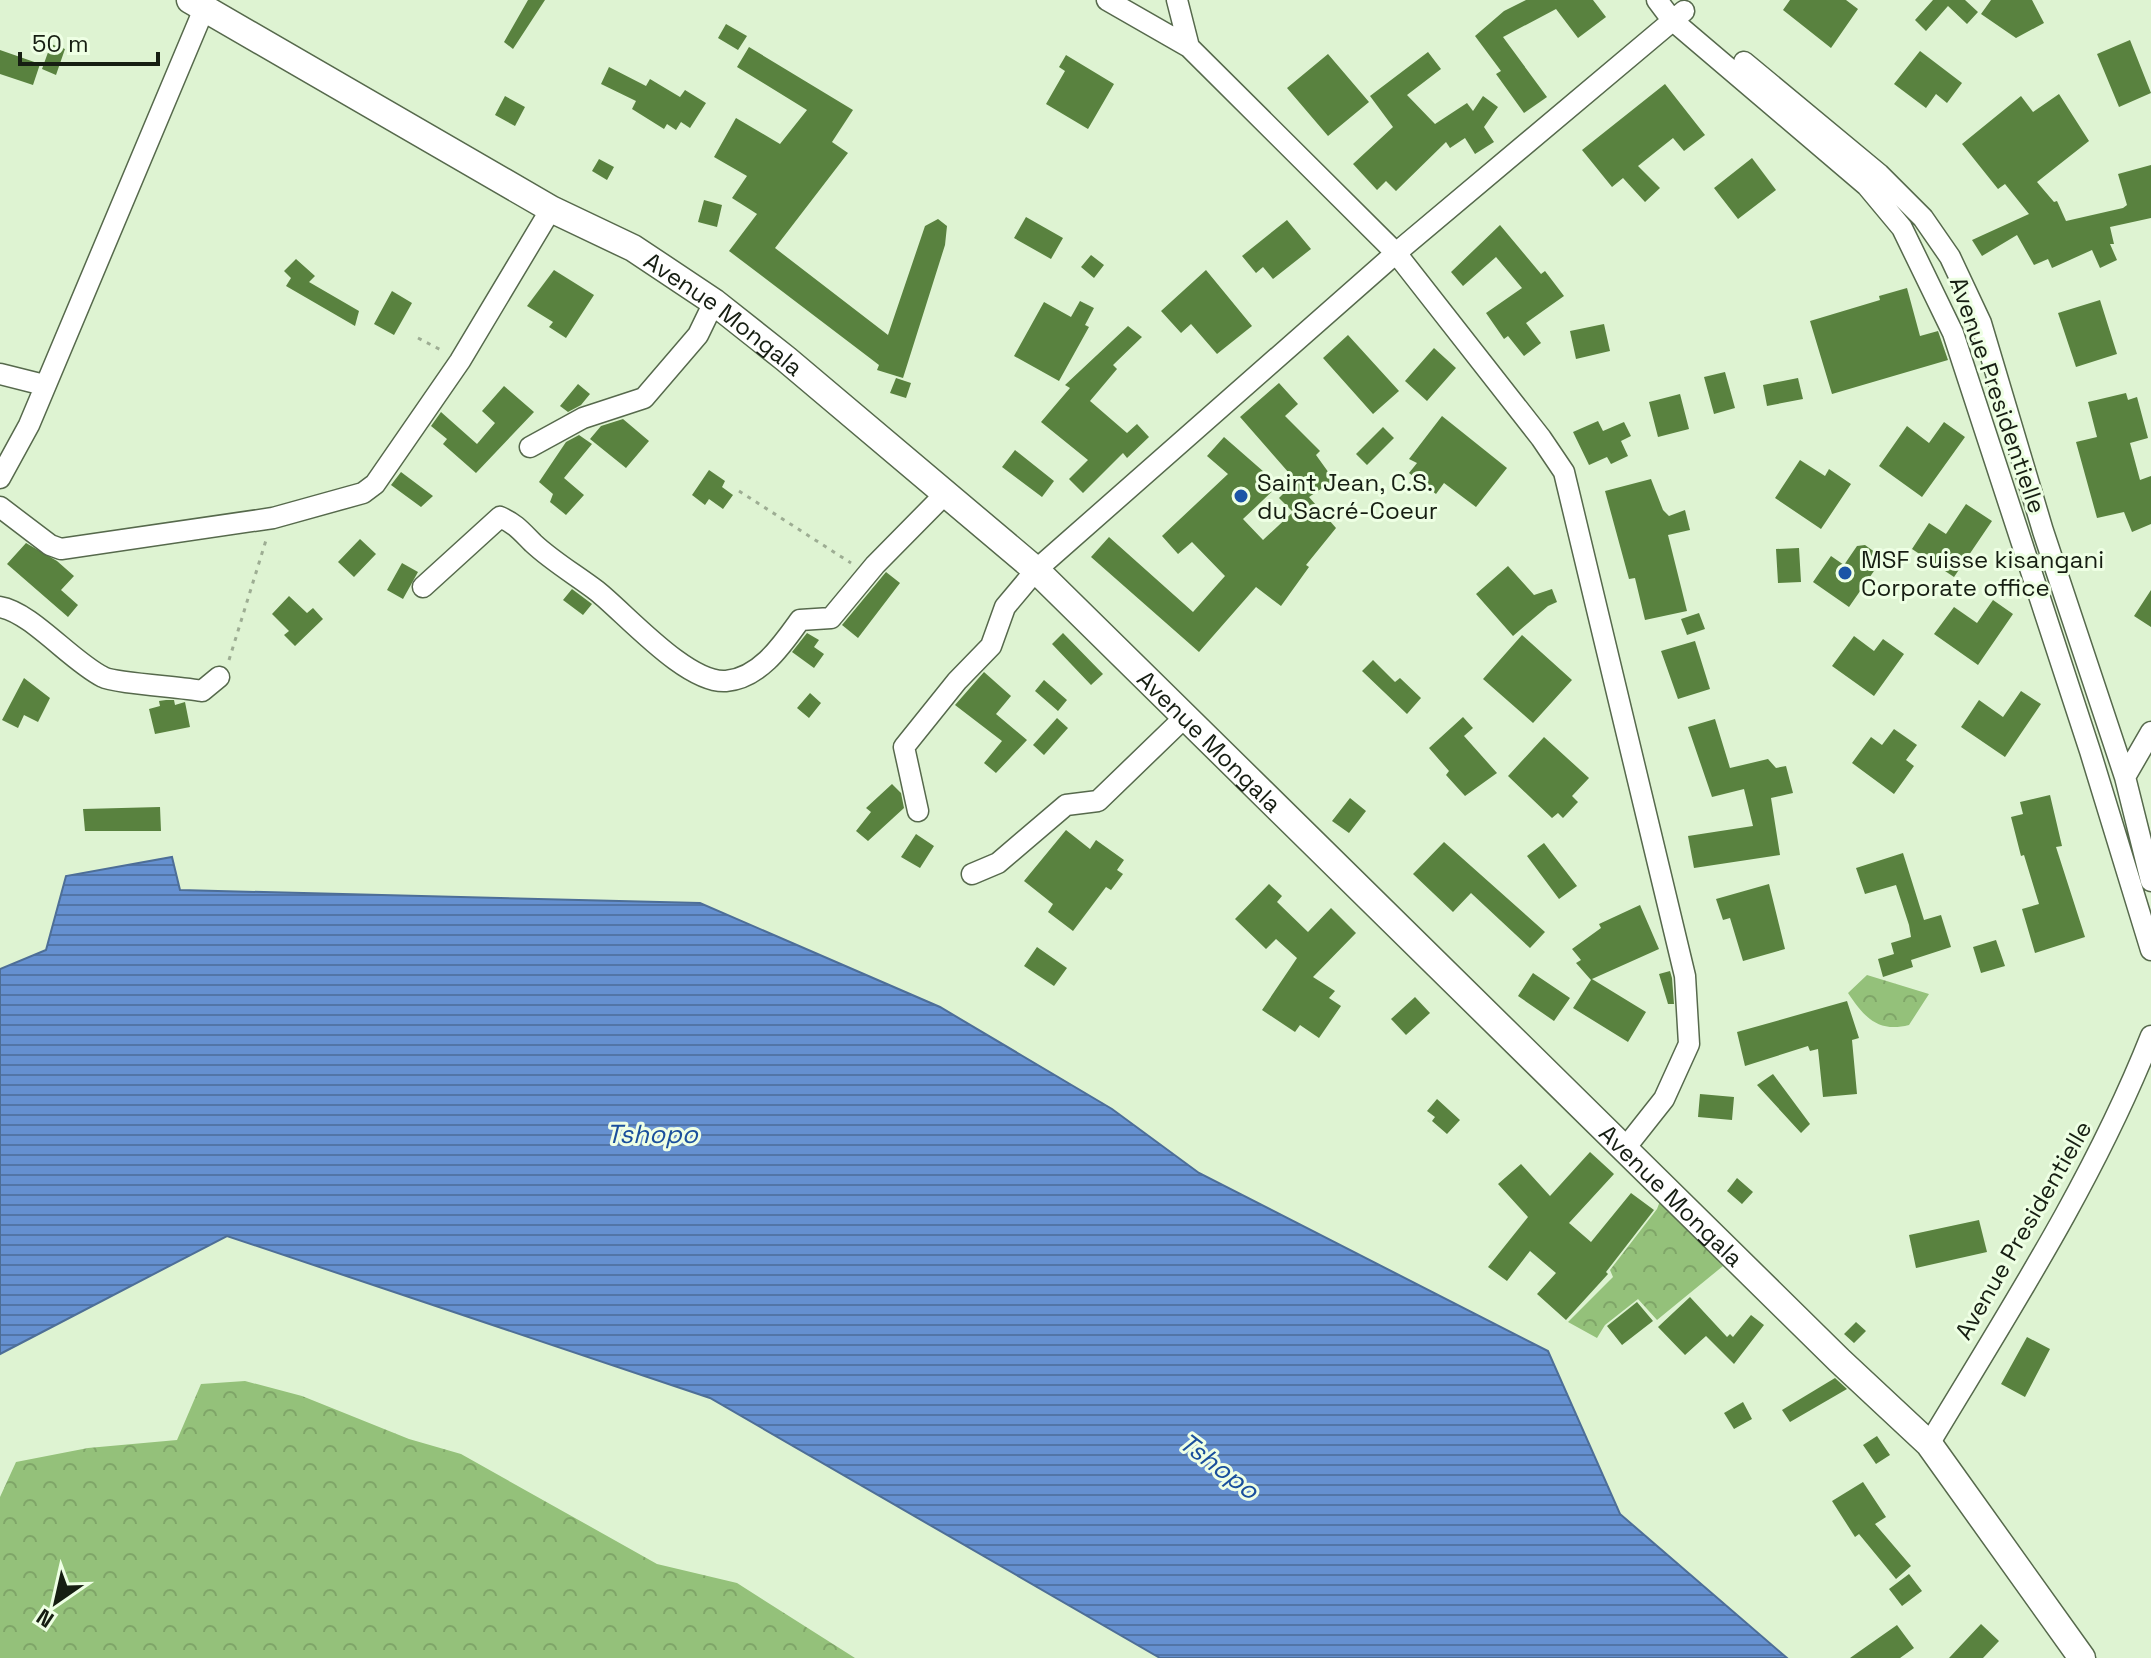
<svg xmlns="http://www.w3.org/2000/svg" width="2151" height="1658" font-family="'Space Grotesk',sans-serif">
<style>
.forest{fill:url(#forest-crowns)}
.water{fill:url(#water-rules);stroke:#4d6e97;stroke-width:2}
.building{fill:#59823f}
.lines{fill:none;stroke-linecap:round;stroke-linejoin:round}
.minor-casing{stroke:#56694c;stroke-width:23}
.tertiary-casing{stroke:#56694c;stroke-width:29}
.path{stroke:#9dad93;stroke-width:3;stroke-dasharray:4 6;stroke-linecap:butt}
.minor{stroke:#fff;stroke-width:20}
.tertiary{stroke:#fff;stroke-width:26}
.poi-dot{fill:#1b55a6;stroke:#eeffe4;stroke-width:3}
.labels{text-anchor:middle;dominant-baseline:central;stroke-width:6;stroke-linejoin:round;paint-order:stroke}
.street-label{font-size:24px;fill:#161e12;stroke:#eeffe4}
.poi-label{font-size:24px;fill:#161e12;stroke:#eeffe4;text-anchor:start}
.water-label{font-size:26px;font-style:italic;fill:#194f9c;stroke:#eeffe4}
</style>
<defs>
<pattern id="forest-crowns" width="20" height="18" patternUnits="userSpaceOnUse" patternTransform="scale(2)"><rect width="20" height="18" fill="#94c17a"/><path d="M2 6a3 3 0 1 1 6 0M12 15a3 3 0 1 1 6 0" fill="none" stroke="#7fa568"/></pattern>
<pattern id="water-rules" width="6" height="5" patternUnits="userSpaceOnUse" patternTransform="scale(2)"><rect width="6" height="5" fill="#6590d0"/><path d="M0 2.5h6" fill="none" stroke="#5275a7"/></pattern>
</defs>
<rect width="100%" height="100%" fill="#def3d2"/>
<!-- forest -->
<path class="forest" d="M 1867,975 L 1929,994 L 1909,1025 C 1878,1033 1864,1017 1848,993 Z
M 1662,1196 L 1723,1266 L 1657,1320 L 1638,1299 L 1605,1325 L 1597,1338 L 1568,1322 L 1613,1277 L 1610,1270 L 1657,1209 Z
M 245,1381 L 302,1396 L 409,1439 L 461,1454 L 657,1564 L 737,1583 L 855,1658 L 0,1658 L 0,1497 L 16,1462 L 88,1448 L 177,1440 L 201,1384 Z"/>
<!-- water -->
<path class="water" d="M 172,857 L 180,890 L 700,903 L 940,1007 L 1112,1109 L 1199,1173 L 1548,1351 L 1620,1514 L 1787,1658 L 1160,1658 L 710,1398 L 227,1236 L 0,1354 L 0,969 L 46,950 L 66,876 Z"/>
<!-- building -->
<path class="building" d="M 528,0 L 545,0 L 513,49 L 504,42 Z
M 1526,0 L 1593,0 L 1606,17 L 1578,38 L 1556,9 L 1503,37 L 1547,97 L 1524,113 L 1496,74 L 1501,71 L 1475,36 L 1504,11 Z
M 1790,0 L 1846,0 L 1858,9 L 1831,48 L 1783,10 Z
M 1933,0 L 1965,0 L 1978,12 L 1967,24 L 1948,6 L 1926,31 L 1915,20 Z
M 1991,0 L 2032,0 L 2044,23 L 2016,38 L 1981,14 Z
M 726,24 L 747,36 L 738,50 L 718,38 Z
M 2130,40 L 2151,93 L 2119,107 L 2097,54 Z
M 51,44 L 65,49 L 56,75 L 42,69 Z
M 749,47 L 853,110 L 832,142 L 848,153 L 775,248 L 888,335 L 925,226 L 938,219 L 947,226 L 945,245 L 903,378 L 877,370 L 879,365 L 729,251 L 757,214 L 732,198 L 747,176 L 714,157 L 736,118 L 780,144 L 807,110 L 737,67 Z
M 0,50 L 40,64 L 33,85 L 0,74 Z
M 1920,51 L 1962,83 L 1947,103 L 1936,94 L 1926,108 L 1894,84 Z
M 1428,52 L 1441,69 L 1407,95 L 1435,124 L 1467,103 L 1473,111 L 1483,96 L 1498,107 L 1484,127 L 1494,142 L 1475,154 L 1465,138 L 1450,148 L 1446,142 L 1396,191 L 1386,181 L 1377,190 L 1353,164 L 1393,127 L 1370,96 Z
M 1328,54 L 1369,102 L 1328,136 L 1287,88 Z
M 1066,55 L 1114,84 L 1088,129 L 1046,104 L 1065,71 L 1059,67 Z
M 609,67 L 646,86 L 650,79 L 680,97 L 685,90 L 706,103 L 690,128 L 681,122 L 676,130 L 667,124 L 664,129 L 632,109 L 636,101 L 601,84 Z
M 1665,84 L 1705,135 L 1684,151 L 1673,138 L 1638,166 L 1660,188 L 1645,202 L 1623,178 L 1612,187 L 1582,150 Z
M 2059,94 L 2089,141 L 2037,182 L 2054,202 L 2057,201 L 2066,221 L 2123,208 L 2127,205 L 2118,174 L 2151,165 L 2151,218 L 2110,227 L 2114,244 L 2110,244 L 2117,260 L 2100,268 L 2092,250 L 2052,268 L 2048,259 L 2034,265 L 2017,235 L 1982,256 L 1972,240 L 2029,214 L 2005,184 L 1998,189 L 1962,144 L 2021,96 L 2033,112 Z
M 505,96 L 525,107 L 515,126 L 495,115 Z
M 1752,158 L 1776,190 L 1738,219 L 1714,188 Z
M 599,159 L 614,167 L 607,180 L 592,171 Z
M 704,200 L 722,205 L 717,227 L 698,222 Z
M 1026,217 L 1063,238 L 1051,259 L 1014,238 Z
M 1287,220 L 1311,249 L 1273,279 L 1263,267 L 1256,273 L 1242,256 Z
M 1500,225 L 1541,274 L 1545,271 L 1564,296 L 1526,323 L 1541,343 L 1524,356 L 1508,336 L 1504,339 L 1486,313 L 1522,288 L 1496,257 L 1463,286 L 1451,272 Z
M 1091,255 L 1104,265 L 1094,278 L 1081,267 Z
M 296,259 L 315,276 L 309,282 L 359,311 L 355,326 L 286,286 L 291,278 L 284,271 Z
M 554,270 L 594,295 L 566,338 L 549,327 L 553,322 L 527,306 Z
M 1206,270 L 1252,326 L 1217,354 L 1191,324 L 1181,333 L 1161,311 Z
M 1907,288 L 1920,336 L 1938,331 L 1948,360 L 1832,394 L 1810,321 L 1880,300 L 1879,296 Z
M 392,291 L 412,303 L 394,335 L 374,324 Z
M 2100,300 L 2117,354 L 2076,367 L 2058,313 Z
M 1080,301 L 1094,308 L 1085,325 L 1089,327 L 1059,381 L 1014,356 L 1044,302 L 1071,317 Z
M 1604,324 L 1610,351 L 1576,359 L 1570,331 Z
M 1128,326 L 1142,337 L 1113,365 L 1117,369 L 1090,401 L 1127,433 L 1137,424 L 1149,437 L 1127,458 L 1123,453 L 1083,493 L 1069,479 L 1088,460 L 1041,422 L 1070,388 L 1065,385 Z
M 1348,335 L 1399,391 L 1373,414 L 1323,358 Z
M 1434,348 L 1456,368 L 1427,401 L 1405,381 Z
M 1725,372 L 1735,408 L 1714,414 L 1704,377 Z
M 896,378 L 911,383 L 906,398 L 890,393 Z
M 1798,378 L 1803,399 L 1767,406 L 1763,385 Z
M 1279,383 L 1298,404 L 1285,416 L 1320,451 L 1316,455 L 1334,480 L 1309,497 L 1336,528 L 1306,565 L 1309,567 L 1281,606 L 1256,587 L 1199,652 L 1091,557 L 1109,537 L 1193,612 L 1225,576 L 1192,542 L 1178,554 L 1162,536 L 1228,474 L 1207,456 L 1224,437 L 1279,485 L 1243,519 L 1263,540 L 1293,512 L 1279,498 L 1296,481 L 1240,417 Z
M 578,384 L 590,394 L 581,405 L 568,412 L 560,406 Z
M 504,386 L 534,412 L 476,473 L 443,444 L 447,439 L 431,426 L 441,412 L 477,444 L 495,423 L 482,411 Z
M 2126,393 L 2128,400 L 2137,397 L 2148,438 L 2130,443 L 2140,480 L 2151,476 L 2151,524 L 2132,532 L 2124,512 L 2097,518 L 2076,442 L 2097,437 L 2088,402 Z
M 1680,394 L 1689,429 L 1658,437 L 1649,402 Z
M 1442,416 L 1507,468 L 1476,507 L 1444,483 L 1436,494 L 1409,473 L 1417,463 L 1409,459 Z
M 623,419 L 649,441 L 626,468 L 590,439 L 601,426 Z
M 1598,421 L 1603,431 L 1624,422 L 1631,436 L 1621,441 L 1628,456 L 1611,464 L 1607,457 L 1589,465 L 1573,432 Z
M 1944,422 L 1965,437 L 1922,497 L 1879,466 L 1907,426 L 1929,443 Z
M 1383,427 L 1394,438 L 1367,465 L 1356,454 Z
M 579,435 L 592,444 L 564,478 L 584,495 L 566,515 L 550,502 L 553,494 L 539,482 L 566,442 Z
M 1015,450 L 1054,481 L 1042,497 L 1002,467 Z
M 1800,460 L 1825,476 L 1829,469 L 1851,484 L 1821,529 L 1775,498 Z
M 709,470 L 725,481 L 722,487 L 733,495 L 723,509 L 709,499 L 705,505 L 692,495 Z
M 401,472 L 433,496 L 421,507 L 391,485 Z
M 1651,479 L 1663,510 L 1669,516 L 1685,510 L 1690,530 L 1668,535 L 1687,611 L 1645,620 L 1635,578 L 1629,579 L 1605,491 Z
M 1966,504 L 1992,521 L 1954,577 L 1912,549 L 1929,523 L 1946,534 Z
M 360,539 L 376,554 L 354,577 L 338,562 Z
M 26,543 L 57,561 L 74,576 L 61,590 L 78,605 L 68,617 L 7,564 Z
M 1865,545 L 1883,558 L 1849,607 L 1813,582 L 1831,556 L 1844,565 L 1857,546 Z
M 1799,548 L 1801,582 L 1778,583 L 1776,549 Z
M 402,563 L 418,572 L 403,599 L 387,590 Z
M 1508,566 L 1534,595 L 1552,589 L 1557,602 L 1548,606 L 1513,636 L 1476,594 Z
M 886,572 L 900,583 L 858,638 L 842,625 Z
M 572,589 L 592,604 L 583,615 L 563,600 Z
M 2151,590 L 2151,627 L 2134,616 Z
M 289,596 L 307,613 L 313,608 L 323,619 L 295,646 L 284,635 L 289,631 L 272,614 Z
M 1993,600 L 2013,614 L 1978,665 L 1934,634 L 1954,607 L 1977,623 Z
M 1699,613 L 1705,629 L 1687,635 L 1681,619 Z
M 807,633 L 819,640 L 814,647 L 824,654 L 814,668 L 792,652 Z
M 1063,633 L 1103,674 L 1091,685 L 1052,644 Z
M 1522,635 L 1572,680 L 1533,723 L 1483,679 Z
M 1854,636 L 1874,651 L 1883,639 L 1904,654 L 1874,696 L 1832,666 Z
M 1695,641 L 1710,689 L 1678,699 L 1661,651 Z
M 1373,660 L 1395,682 L 1400,678 L 1421,698 L 1407,714 L 1362,671 Z
M 984,672 L 1011,696 L 996,714 L 1027,740 L 996,773 L 984,763 L 1002,741 L 955,705 Z
M 24,678 L 50,698 L 38,722 L 24,715 L 18,728 L 2,720 Z
M 1044,680 L 1067,700 L 1058,711 L 1035,691 Z
M 2021,691 L 2041,704 L 2005,757 L 1961,727 L 1979,700 L 2003,717 Z
M 810,693 L 821,703 L 809,718 L 797,708 Z
M 166,700 L 174,700 L 175,705 L 185,702 L 190,727 L 155,734 L 149,709 L 160,706 L 159,701 Z
M 1463,717 L 1473,728 L 1464,736 L 1497,773 L 1465,796 L 1446,775 L 1449,771 L 1429,748 Z
M 1057,718 L 1068,728 L 1044,755 L 1033,745 Z
M 1715,719 L 1730,768 L 1768,759 L 1776,768 L 1786,766 L 1793,793 L 1771,798 L 1780,855 L 1694,868 L 1688,836 L 1753,826 L 1744,789 L 1712,797 L 1688,727 Z
M 1894,729 L 1917,745 L 1906,760 L 1914,766 L 1894,794 L 1852,763 L 1871,737 L 1882,745 Z
M 1544,737 L 1589,778 L 1572,796 L 1578,802 L 1563,818 L 1558,813 L 1552,818 L 1508,776 Z
M 892,784 L 901,793 L 904,808 L 868,841 L 856,831 L 871,812 L 866,808 Z
M 2050,795 L 2062,846 L 2056,847 L 2085,937 L 2035,953 L 2022,909 L 2039,904 L 2024,855 L 2021,856 L 2011,817 L 2023,814 L 2020,802 Z
M 1350,798 L 1366,811 L 1349,833 L 1332,821 Z
M 160,807 L 161,831 L 85,831 L 83,809 Z
M 1066,830 L 1090,849 L 1096,840 L 1124,860 L 1117,870 L 1123,874 L 1111,890 L 1106,887 L 1073,931 L 1048,912 L 1053,904 L 1024,881 Z
M 916,834 L 934,846 L 920,868 L 901,857 Z
M 1444,842 L 1545,932 L 1530,948 L 1471,893 L 1453,912 L 1413,874 Z
M 1544,843 L 1577,886 L 1559,899 L 1527,856 Z
M 1903,853 L 1924,920 L 1941,915 L 1951,947 L 1911,960 L 1913,967 L 1883,977 L 1878,959 L 1894,954 L 1891,943 L 1911,937 L 1909,925 L 1896,885 L 1865,894 L 1856,868 Z
M 1269,884 L 1282,896 L 1277,902 L 1308,932 L 1331,908 L 1356,933 L 1313,977 L 1335,991 L 1329,998 L 1341,1006 L 1319,1038 L 1300,1025 L 1295,1032 L 1262,1010 L 1297,958 L 1276,939 L 1266,949 L 1235,919 Z
M 1769,884 L 1785,949 L 1743,961 L 1730,918 L 1723,920 L 1716,899 Z
M 1640,905 L 1659,949 L 1592,979 L 1646,1012 L 1628,1042 L 1573,1008 L 1591,980 L 1576,963 L 1581,960 L 1572,949 L 1601,928 L 1599,924 Z
M 1996,940 L 2005,966 L 1981,973 L 1973,947 Z
M 1037,947 L 1067,968 L 1054,986 L 1024,966 Z
M 1670,971 L 1672,978 L 1674,1004 L 1668,1004 L 1659,974 Z
M 1533,973 L 1570,998 L 1554,1021 L 1518,996 Z
M 1415,997 L 1430,1013 L 1406,1035 L 1391,1019 Z
M 1847,1001 L 1859,1038 L 1852,1040 L 1857,1094 L 1823,1097 L 1818,1049 L 1810,1051 L 1808,1046 L 1745,1066 L 1737,1032 Z
M 1773,1074 L 1810,1124 L 1801,1133 L 1757,1085 Z
M 1700,1094 L 1734,1097 L 1732,1120 L 1698,1117 Z
M 1437,1099 L 1460,1120 L 1447,1134 L 1432,1121 L 1435,1117 L 1427,1111 Z
M 1590,1152 L 1614,1174 L 1569,1223 L 1591,1242 L 1631,1193 L 1654,1210 L 1606,1272 L 1608,1274 L 1566,1320 L 1537,1294 L 1556,1273 L 1530,1251 L 1507,1281 L 1488,1267 L 1528,1217 L 1498,1184 L 1521,1164 L 1550,1196 Z
M 1737,1178 L 1753,1192 L 1742,1204 L 1727,1191 Z
M 1979,1220 L 1987,1252 L 1916,1268 L 1909,1235 Z
M 1690,1297 L 1727,1337 L 1730,1334 L 1733,1337 L 1751,1315 L 1764,1325 L 1734,1364 L 1706,1336 L 1685,1355 L 1658,1327 Z
M 1637,1302 L 1653,1321 L 1622,1345 L 1607,1326 Z
M 1856,1322 L 1866,1331 L 1854,1343 L 1844,1334 Z
M 2027,1337 L 2050,1349 L 2025,1397 L 2001,1384 Z
M 1835,1378 L 1847,1389 L 1790,1422 L 1782,1410 Z
M 1743,1402 L 1752,1419 L 1734,1429 L 1724,1413 Z
M 1877,1436 L 1890,1455 L 1876,1464 L 1863,1445 Z
M 1863,1482 L 1886,1517 L 1875,1524 L 1911,1566 L 1896,1579 L 1859,1534 L 1855,1537 L 1832,1501 Z
M 1909,1574 L 1922,1591 L 1902,1606 L 1889,1589 Z
M 1981,1624 L 1999,1641 L 1983,1658 L 1949,1658 Z
M 1897,1625 L 1914,1648 L 1900,1658 L 1850,1658 Z"/>
<g class="lines">
<!-- minor casing -->
<g class="minor-casing">
<path id="minor" d="M 1107,0 L 1189,47 L 1396,253 L 1541,438 L 1564,472 L 1685,976 L 1689,1044 L 1664,1099 L 1626,1147
M 1177,0 L 1189,47
M 1657,0 L 1672,20 L 1867,186 L 1902,228 L 1953,333 L 2090,751 L 2151,950
M 1744,62 L 1879,174 L 1923,218 L 1950,257 L 1981,323 L 2043,531 L 2125,777 L 2151,881
M 0,374 L 44,385
M 530,447 L 583,418 L 644,398 L 698,335 L 714,302
M 0,478 L 29,425 L 204,9
M 0,507 L 50,545 L 61,549 L 273,518 L 363,493 L 375,484 L 460,361 L 551,209
M 423,587 L 500,517 C 516,524 521,531 533,543 C 552,561 576,575 597,591 C 626,614 687,684 726,681 C 760,678 782,645 800,620 L 831,618 L 875,565 L 946,493
M 0,607 C 31,612 71,661 103,677 C 114,683 182,687 202,691 L 219,677
M 2125,777 L 2151,732
M 918,811 L 904,747 L 957,681 L 991,646 L 1005,607 L 1036,570 L 1396,253 L 1684,11
M 972,874 L 998,863 L 1066,805 L 1098,801 L 1187,715
M 1929,1444 C 2009,1311 2094,1180 2151,1036"/>
</g>
<!-- tertiary casing -->
<g class="tertiary-casing">
<g id="tertiary">
<path id="s1" d="M 190,0 L 551,209 L 633,248 L 714,302 L 786,359 L 1036,570 L 1839,1360 L 1929,1444 L 2082,1658"/>
</g>
</g>
<!-- path -->
<path class="path" d="M 418,338 L 443,351
M 739,491 L 851,563
M 229,660 L 267,537"/>
<!-- minor -->
<use href="#minor" class="minor"/>
<!-- tertiary -->
<use href="#tertiary" class="tertiary"/>
</g>
<!-- markers -->
<g class="poi-dot">
<circle cx="1241" cy="496" r="8"/>
<circle cx="1845" cy="573" r="8"/>
</g>
<g class="labels">
<!-- street labels -->
<g class="street-label">
<text stroke="none"><textPath href="#s1" startOffset="620">Avenue Mongala</textPath></text>
<text transform="translate(1998 395) rotate(71)">Avenue Presidentielle</text>
<text stroke="none"><textPath href="#s1" startOffset="1268">Avenue Mongala</textPath></text>
<text stroke="none"><textPath href="#s1" startOffset="1916">Avenue Mongala</textPath></text>
<text transform="translate(2023 1230) rotate(-60)">Avenue Presidentielle</text>
</g>
<!-- poi labels -->
<g class="poi-label">
<text x="1257" y="482">Saint Jean, C.S.<tspan x="1257" dy="28">du Sacré-Coeur</tspan></text>
<text x="1861" y="559">MSF suisse kisangani<tspan x="1861" dy="28">Corporate office</tspan></text>
</g>
<!-- water labels -->
<g class="water-label">
<text x="652" y="1134">Tshopo</text>
<text transform="translate(1219 1466) rotate(37)">Tshopo</text>
</g>
</g>
<!-- north arrow -->
<g transform="translate(56 1602) rotate(214)" stroke="#eeffe4" stroke-width="6" paint-order="stroke">
<path d="M0-6L14 30L0 20L-14 30Z" fill="#161e12"/>
<text y="-12" font-size="22" font-weight="bold" text-anchor="middle" fill="#161e12">N</text>
</g>
<!-- scale -->
<path d="M20 52v12h138v-12" fill="none" stroke="#161e12" stroke-width="4"/>
<text x="32" y="52" font-size="24" fill="#161e12" stroke="#eeffe4" stroke-width="6" paint-order="stroke">50 m</text>
</svg>
